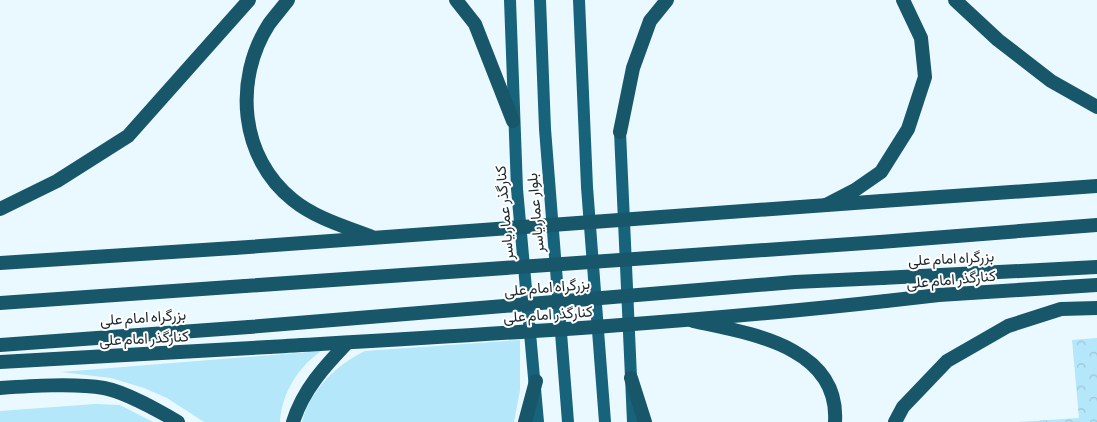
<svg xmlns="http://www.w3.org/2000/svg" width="1097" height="422" font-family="'Asap Condensed',Vazirmatn,sans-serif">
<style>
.grass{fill:#b4e7fa}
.park{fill:url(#park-crowns)}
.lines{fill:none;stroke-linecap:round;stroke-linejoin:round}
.primary{stroke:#16637b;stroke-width:12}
.trunk{stroke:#18566a;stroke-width:14}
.trunk-bridge{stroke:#18566a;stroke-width:14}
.labels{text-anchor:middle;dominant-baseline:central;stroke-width:4;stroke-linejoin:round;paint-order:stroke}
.street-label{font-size:15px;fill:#1b292e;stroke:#fff}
</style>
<defs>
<pattern id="park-crowns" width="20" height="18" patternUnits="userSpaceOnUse" patternTransform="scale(1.25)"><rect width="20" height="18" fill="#b4e7fa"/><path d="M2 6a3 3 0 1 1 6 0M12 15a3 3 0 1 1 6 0" fill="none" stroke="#9ac6d7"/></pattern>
</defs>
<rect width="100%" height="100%" fill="#eaf9ff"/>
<!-- grass -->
<path class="grass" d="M 520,340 L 520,390 L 514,422 L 302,422 C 310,390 336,365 365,351 Z
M 321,351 C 298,368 282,392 280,422 L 204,422 L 167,398 L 144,388 L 111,378 L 61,372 Z
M 95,404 L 120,405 L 153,422 L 0,422 L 0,411 Z"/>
<!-- park -->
<path class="park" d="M 1097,338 L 1097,422 L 1018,422 L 1079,418 L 1072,340 Z"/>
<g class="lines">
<!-- primary -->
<path class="primary" d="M 510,0 L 517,189 L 538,422
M 540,0 L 545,129 L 568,422
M 579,0 L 587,187 L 605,422
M 620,132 L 633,422"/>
<!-- trunk -->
<path class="trunk" d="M 288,0 C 282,8 275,16 269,24 C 233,80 240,158 293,200 C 315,218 346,227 372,237
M 456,0 L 475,24 L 513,121
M 955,0 L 998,40 L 1051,81 L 1097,107
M 620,132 L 633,68 L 650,21 L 667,0
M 882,201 L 1097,186
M 826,205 L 855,190 L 881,172 L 908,129 L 925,77 L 921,38 L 903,0
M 0,209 L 57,181 L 128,136 L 249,0
M 880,242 L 1097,225
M 0,263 L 234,248
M 882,278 L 1097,267
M 886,301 L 939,295 L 1097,285
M 0,303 L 245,286
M 693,321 C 748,333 840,346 835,422
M 0,345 L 249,327
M 0,362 L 269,347
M 631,378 L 645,422
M 0,388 C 30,386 75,383 104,388 C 126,392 159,411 178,422
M 293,422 C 303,390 324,367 347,343
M 525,422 L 536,381
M 895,422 L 903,407 L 947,361 L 1008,326 L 1061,309 L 1097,308"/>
<!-- trunk-bridge -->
<path class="trunk-bridge" d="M 234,248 L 882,201
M 245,286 L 880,242
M 249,327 L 795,282 L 882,278
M 269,347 C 475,335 681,324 886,301"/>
</g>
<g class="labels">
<!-- street labels -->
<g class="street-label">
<text transform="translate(504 213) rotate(-95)">کنارگذر عمار یاسر</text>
<text transform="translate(535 213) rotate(-95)">بلوار عمار یاسر</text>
<text transform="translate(951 258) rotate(-3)">بزرگراه امام علی</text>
<text transform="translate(951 279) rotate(-5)">کنارگذر امام علی</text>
<text transform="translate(547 287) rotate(-5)">بزرگراه امام علی</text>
<text transform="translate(548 314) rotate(-4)">کنارگذر امام علی</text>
<text transform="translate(143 317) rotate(-4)">بزرگراه امام علی</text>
<text transform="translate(144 338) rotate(-3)">کنارگذر امام علی</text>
</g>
</g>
</svg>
